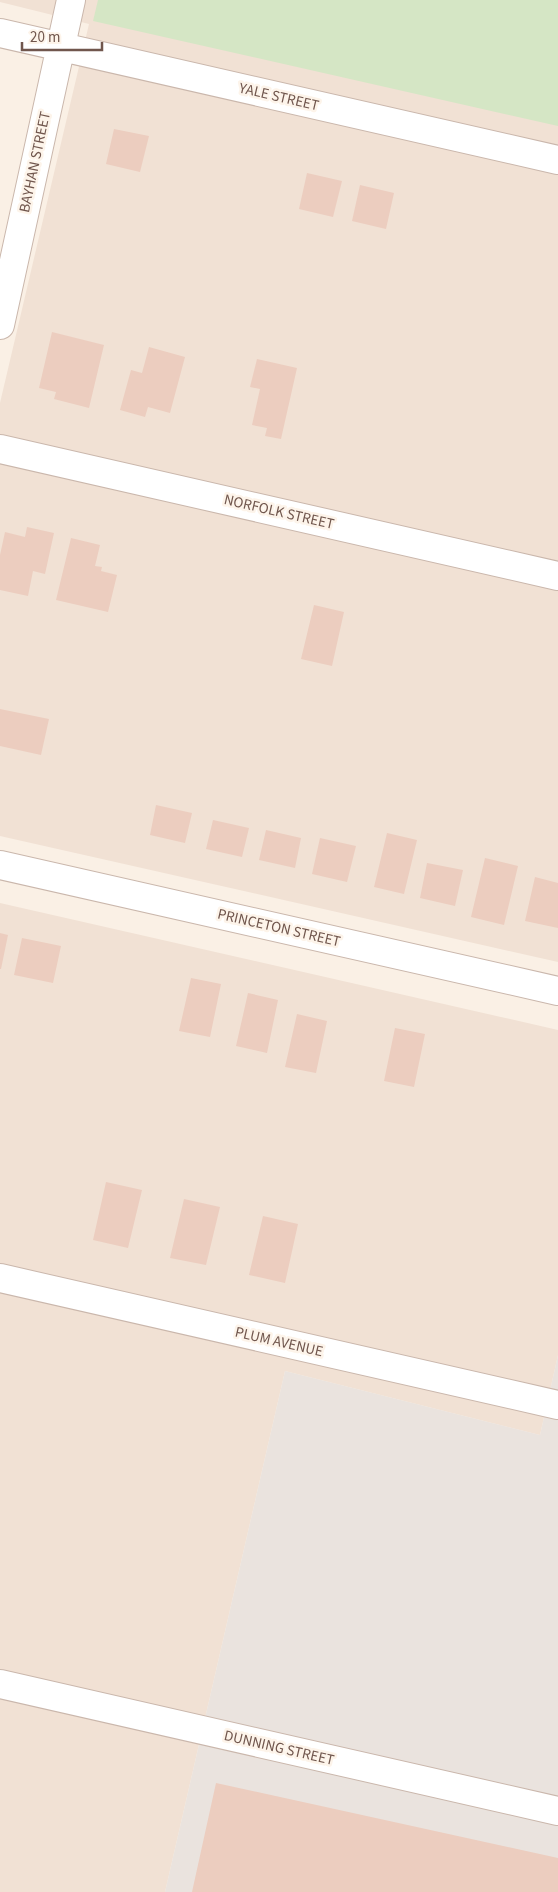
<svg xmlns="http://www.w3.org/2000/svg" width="558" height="1892" font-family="'Source Sans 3',sans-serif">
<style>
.residential{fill:#f1e1d4}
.industrial{fill:#eae3de}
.green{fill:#d5e6c5}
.building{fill:#eccdbf}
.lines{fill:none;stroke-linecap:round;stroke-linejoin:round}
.minor-casing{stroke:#cab7ac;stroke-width:30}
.minor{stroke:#fff;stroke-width:28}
.labels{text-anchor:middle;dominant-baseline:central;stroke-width:5;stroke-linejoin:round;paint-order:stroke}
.street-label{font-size:15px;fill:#70564d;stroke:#fdf4ea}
</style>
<rect width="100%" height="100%" fill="#faf0e5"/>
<!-- residential -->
<path class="residential" d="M 0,0 L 558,0 L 558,962 L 0,836 L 0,403 L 89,24 L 0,2 Z
M 0,903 L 558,1030 L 558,1355 L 540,1435 L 285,1371 L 165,1892 L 0,1892 Z"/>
<!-- industrial -->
<path class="industrial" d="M 558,1355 L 558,1892 L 165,1892 L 285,1371 L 540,1435 Z"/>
<!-- green -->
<path class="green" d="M 98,0 L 558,0 L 558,126 L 93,21 Z"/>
<!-- building -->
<path class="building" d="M 114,129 L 149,136 L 140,172 L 106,164 Z
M 307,173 L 342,181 L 333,217 L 299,209 Z
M 360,185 L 394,193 L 386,229 L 352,221 Z
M 52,332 L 104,345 L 89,408 L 54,399 L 56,392 L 39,388 Z
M 149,347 L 185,357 L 170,413 L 148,407 L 145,417 L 120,410 L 131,370 L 142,373 Z
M 257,359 L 297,368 L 281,439 L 265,436 L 267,428 L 252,425 L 260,389 L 250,387 Z
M 27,527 L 54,533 L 45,574 L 33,571 L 28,596 L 0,590 L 0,555 L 5,532 L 25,537 Z
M 71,538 L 100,545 L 95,566 L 102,567 L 101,571 L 117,575 L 108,612 L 56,600 Z
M 314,605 L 344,612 L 332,666 L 301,659 Z
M 0,709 L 49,719 L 41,755 L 0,746 Z
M 156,805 L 192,813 L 185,843 L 150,835 Z
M 213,820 L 249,828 L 242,857 L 206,849 Z
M 266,830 L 301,838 L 295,868 L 259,860 Z
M 387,833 L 417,840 L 404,894 L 374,887 Z
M 320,838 L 356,846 L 347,882 L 312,874 Z
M 485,858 L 518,866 L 504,925 L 471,917 Z
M 427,863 L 463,870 L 455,906 L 420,898 Z
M 535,877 L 558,883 L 558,928 L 525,921 Z
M 0,933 L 8,935 L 1,969 L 0,969 Z
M 22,938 L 61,946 L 53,983 L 14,975 Z
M 191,978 L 221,984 L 210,1037 L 179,1031 Z
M 248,993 L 278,1000 L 267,1053 L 236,1046 Z
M 297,1014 L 327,1021 L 316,1073 L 285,1067 Z
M 395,1028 L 425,1034 L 414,1087 L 384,1081 Z
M 106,1182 L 142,1190 L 128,1248 L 93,1240 Z
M 184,1199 L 220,1207 L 206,1265 L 170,1258 Z
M 263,1216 L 298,1224 L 285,1283 L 249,1275 Z
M 216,1783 L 558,1858 L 558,1892 L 192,1892 Z"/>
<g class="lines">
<!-- minor casing -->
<g class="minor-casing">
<path id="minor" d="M 0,33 L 558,160
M 0,325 L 71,0
M 0,449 L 558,576
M 0,865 L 558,991
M 0,1278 L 558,1405
M 0,1684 L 558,1811"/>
</g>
<!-- minor -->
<use href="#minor" class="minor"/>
</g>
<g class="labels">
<!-- street labels -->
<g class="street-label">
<text transform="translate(279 97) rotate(13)">YALE STREET</text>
<text transform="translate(35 162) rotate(-78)">BAYHAN STREET</text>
<text transform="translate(279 512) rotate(13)">NORFOLK STREET</text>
<text transform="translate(279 928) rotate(13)">PRINCETON STREET</text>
<text transform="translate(279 1342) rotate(13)">PLUM AVENUE</text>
<text transform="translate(279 1748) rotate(13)">DUNNING STREET</text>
</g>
</g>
<!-- scale -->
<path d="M22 42v8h80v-8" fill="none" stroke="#70564d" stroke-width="2.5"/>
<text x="30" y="42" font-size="15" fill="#70564d" stroke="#fdf4ea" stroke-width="4" paint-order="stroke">20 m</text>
</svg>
